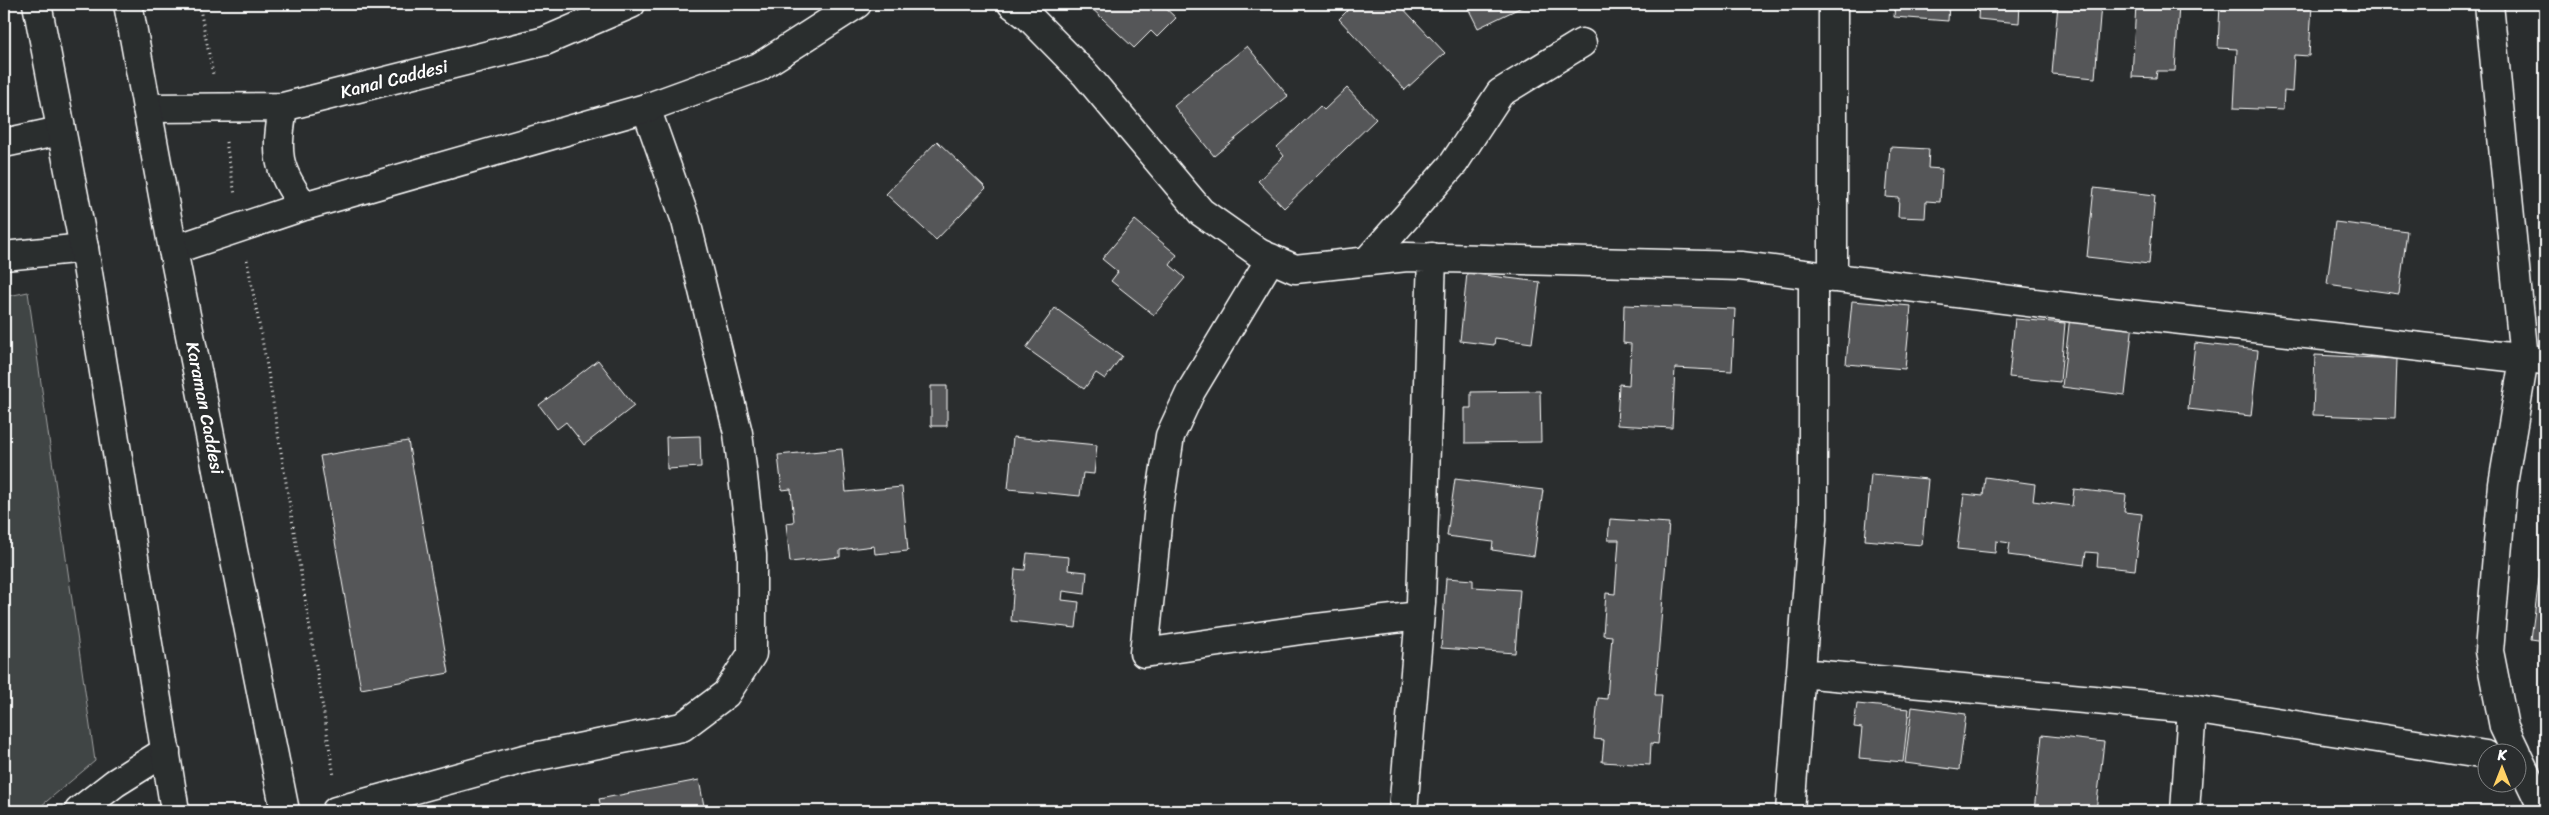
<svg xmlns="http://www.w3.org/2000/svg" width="2549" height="815" font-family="Sriracha,sans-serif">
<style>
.green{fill:#414445;stroke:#a0a2a2}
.building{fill:#555758;stroke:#fff}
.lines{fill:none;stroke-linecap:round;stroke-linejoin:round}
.minor-casing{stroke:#fff;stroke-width:31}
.major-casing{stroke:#fff;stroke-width:31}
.highway-casing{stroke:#fff;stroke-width:31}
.path{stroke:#fff;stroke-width:3;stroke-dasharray:1 4;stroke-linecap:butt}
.minor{stroke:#2a2d2e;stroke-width:28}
.major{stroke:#2a2d2e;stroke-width:28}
.highway{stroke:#2a2d2e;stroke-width:28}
.labels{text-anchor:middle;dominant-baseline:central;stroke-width:4.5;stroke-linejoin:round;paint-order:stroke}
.street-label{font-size:18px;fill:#fff;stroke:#2a2d2e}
</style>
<rect width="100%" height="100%" fill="#2a2d2e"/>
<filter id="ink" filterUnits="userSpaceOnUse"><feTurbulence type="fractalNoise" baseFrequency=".02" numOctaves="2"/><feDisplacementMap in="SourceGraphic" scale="10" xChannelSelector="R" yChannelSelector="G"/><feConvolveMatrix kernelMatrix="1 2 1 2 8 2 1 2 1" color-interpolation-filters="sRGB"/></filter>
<g filter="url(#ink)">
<!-- green -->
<path class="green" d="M 28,292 L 95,761 L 35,811 L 4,811 L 4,297 Z"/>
<!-- building -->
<path class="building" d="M 1087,4 L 1161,4 L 1176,18 L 1157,37 L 1151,31 L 1134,48 Z
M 1354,4 L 1399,4 L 1445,53 L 1405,90 L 1339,19 Z
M 1466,4 L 1528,4 L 1478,28 Z
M 1895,4 L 1949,4 L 1948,21 L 1894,17 Z
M 1979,4 L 2020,4 L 2019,23 L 1978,19 Z
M 2058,4 L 2101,4 L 2095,78 L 2052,74 Z
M 2136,4 L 2179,4 L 2175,71 L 2157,71 L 2156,78 L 2132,77 Z
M 2220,4 L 2258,4 L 2258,6 L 2277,7 L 2277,4 L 2312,4 L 2309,56 L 2294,55 L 2292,92 L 2284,91 L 2283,110 L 2234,108 L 2237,49 L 2218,48 Z
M 1247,46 L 1288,96 L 1214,156 L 1174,106 Z
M 1347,88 L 1376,119 L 1284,208 L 1258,181 L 1284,156 L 1277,147 L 1320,106 L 1324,110 Z
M 937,141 L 986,188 L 936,240 L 886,194 Z
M 1890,147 L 1929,149 L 1928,168 L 1942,169 L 1940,202 L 1926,201 L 1925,218 L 1898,217 L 1899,198 L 1886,197 Z
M 2094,188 L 2155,195 L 2149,264 L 2087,257 Z
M 1135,220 L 1177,255 L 1170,265 L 1185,278 L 1154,315 L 1111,281 L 1118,272 L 1102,259 Z
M 2335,222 L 2407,231 L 2399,294 L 2327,284 Z
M 1467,273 L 1540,282 L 1532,343 L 1495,338 L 1494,345 L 1460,341 Z
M 1852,301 L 1911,306 L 1905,369 L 1846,364 Z
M 1624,305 L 1735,309 L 1732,371 L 1675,368 L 1672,428 L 1617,425 L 1619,384 L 1629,385 L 1631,344 L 1623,343 Z
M 1055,308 L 1122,356 L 1105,379 L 1096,373 L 1084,389 L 1026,348 Z
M 2070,316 L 2133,323 L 2125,395 L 2062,387 Z
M 2015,319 L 2065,323 L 2060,382 L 2009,377 Z
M 2195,343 L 2258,350 L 2251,416 L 2188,409 Z
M 2315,355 L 2397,359 L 2395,418 L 2313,415 Z
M 598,360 L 634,406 L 584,445 L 566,422 L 557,429 L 539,405 Z
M 931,386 L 947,386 L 947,426 L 931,426 Z
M 1540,391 L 1541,442 L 1465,443 L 1465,408 L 1471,408 L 1471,392 Z
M 700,436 L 701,467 L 667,469 L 666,437 Z
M 1013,437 L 1097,445 L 1094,474 L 1083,473 L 1080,496 L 1008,489 Z
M 408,441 L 449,673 L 361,689 L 320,456 Z
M 842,449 L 846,492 L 902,487 L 908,551 L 875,554 L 874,546 L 840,550 L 840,557 L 790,562 L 786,523 L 794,522 L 791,489 L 782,490 L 778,455 Z
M 1871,474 L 1928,479 L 1922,545 L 1865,540 Z
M 1985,477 L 2035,484 L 2033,501 L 2072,506 L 2074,489 L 2126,495 L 2124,512 L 2142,514 L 2135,570 L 2097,566 L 2098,553 L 2086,552 L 2084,565 L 2008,555 L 2010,543 L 1996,541 L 1995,553 L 1957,549 L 1964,494 L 1983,496 Z
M 1455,479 L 1543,490 L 1534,556 L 1492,550 L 1493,542 L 1447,536 Z
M 1610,519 L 1669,523 L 1655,695 L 1662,695 L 1658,744 L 1651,743 L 1650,765 L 1602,762 L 1604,740 L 1594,739 L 1598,698 L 1607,699 L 1612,636 L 1603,635 L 1606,593 L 1615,594 L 1619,540 L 1608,540 Z
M 2545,535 L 2545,641 L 2531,639 Z
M 1027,553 L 1069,557 L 1068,570 L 1087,572 L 1085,594 L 1063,591 L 1062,600 L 1079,602 L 1076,628 L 1011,621 L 1015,569 L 1025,570 Z
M 1446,578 L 1473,580 L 1473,587 L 1520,590 L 1515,653 L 1441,648 Z
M 1857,704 L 1909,709 L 1903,762 L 1859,758 L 1862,728 L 1854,727 Z
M 1912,707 L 1966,714 L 1959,770 L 1905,763 Z
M 2042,735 L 2104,742 L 2096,811 L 2034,811 Z
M 699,780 L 705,811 L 602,811 L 599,799 Z"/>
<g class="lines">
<!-- minor casing -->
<g class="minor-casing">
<path id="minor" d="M 1012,4 L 1029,17 L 1086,75 L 1201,212 L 1259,253 L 1295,269 L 1407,257 L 1741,266 L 2075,308 L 2545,361
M 2489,4 L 2524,359 L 2503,484 L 2489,651 L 2504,727 L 2516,752
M 1271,258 L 1191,391 L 1170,436 L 1159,506 L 1144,653 L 1308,629 L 1419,616
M 1367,261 L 1454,163 L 1500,93 L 1582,43
M 1833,278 L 1833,4
M 1801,673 L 2192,709 L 2486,755
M 2516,753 L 2544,811
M 79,811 L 115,783 L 166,751
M 336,811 L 524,759 L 682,727 L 726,694 L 752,654 L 752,555 L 738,433 L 686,221 L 646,108
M 1403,811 L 1421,603 L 1432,257
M 1790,811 L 1813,518 L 1813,275
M 2185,811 L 2192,709"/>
</g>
<!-- major casing -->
<g class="major-casing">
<path id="major" d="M 283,107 C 276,154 275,166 304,206
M 147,108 L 283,107 L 545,41 L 631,4
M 4,143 L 60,131
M 173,250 L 304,206 L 646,108 L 759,67 L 857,4
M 4,256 L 84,248"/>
</g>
<!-- highway casing -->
<g class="highway-casing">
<path id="highway" d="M 37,4 L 84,248 L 175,811
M 128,4 L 173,250 L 285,811"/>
</g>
<!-- path -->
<path class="path" d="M 199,4 L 213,74
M 226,142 L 235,195
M 247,260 L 267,366 L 334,776"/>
<!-- minor -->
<use href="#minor" class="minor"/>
<!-- major -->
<use href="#major" class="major"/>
<!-- highway -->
<use href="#highway" class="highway"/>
</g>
</g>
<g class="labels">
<!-- street labels -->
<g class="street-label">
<text transform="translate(394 79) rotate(-14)">Kanal Caddesi</text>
<text transform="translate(205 408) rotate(79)">Karaman Caddesi</text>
</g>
</g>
<!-- margin -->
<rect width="2549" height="815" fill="none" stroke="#2a2d2e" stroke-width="20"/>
<rect x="10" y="10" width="2529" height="795" fill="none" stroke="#fff" stroke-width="2" filter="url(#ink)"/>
<!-- north arrow -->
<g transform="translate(2502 768)"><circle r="24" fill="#2a2d2e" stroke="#7f8182"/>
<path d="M0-4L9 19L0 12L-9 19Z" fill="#ffd166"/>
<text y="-8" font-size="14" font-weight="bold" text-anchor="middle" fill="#ffffff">K</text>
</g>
</svg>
